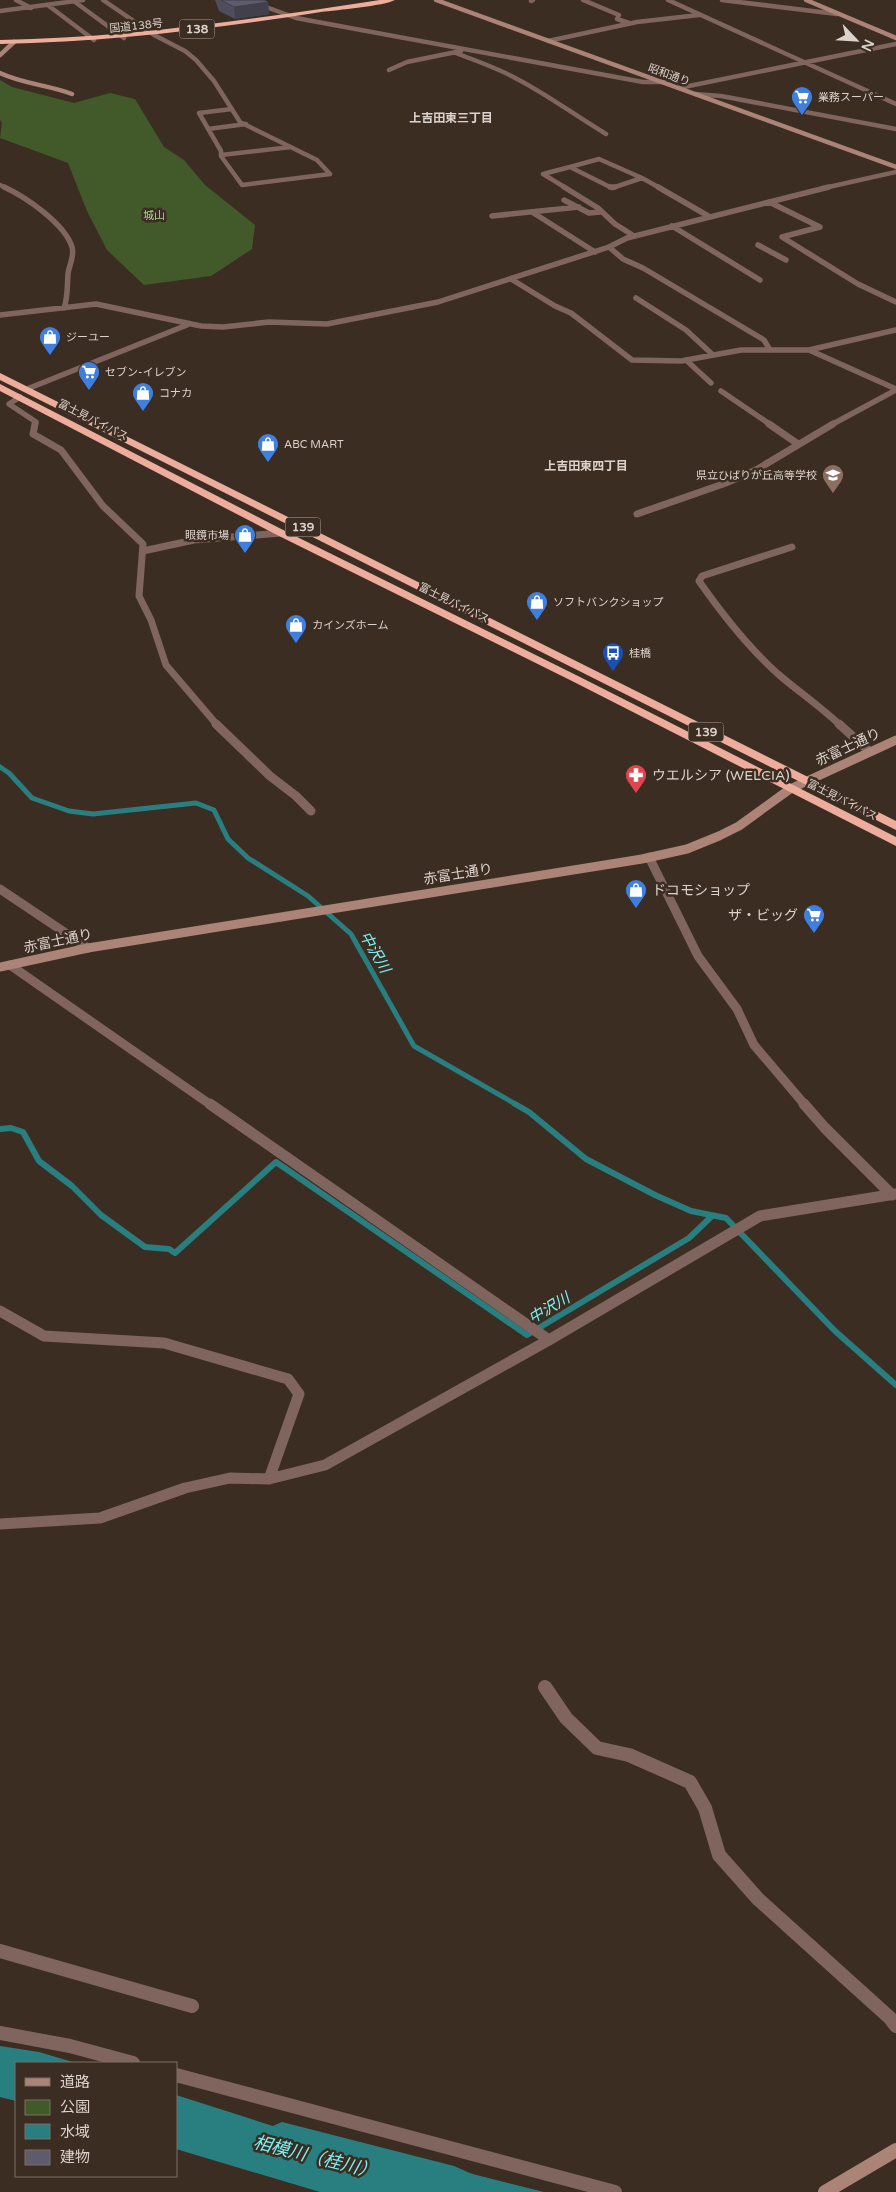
<svg xmlns="http://www.w3.org/2000/svg" width="896" height="2192" font-family="'Varela Round','Noto Sans JP',sans-serif">
<style>
.green{fill:#425a2a}
.water{fill:#297f80}
.lines{fill:none;stroke-linecap:round;stroke-linejoin:round}
.stream-far1{stroke:#297f80;stroke-width:5}
.stream{stroke:#297f80;stroke-width:6}
.river{fill:#297f80;fill-rule:evenodd}
.street-far5{stroke:#80655e;stroke-width:4.5}
.street-far4{stroke:#80655e;stroke-width:5.5}
.street-far3{stroke:#80655e;stroke-width:7}
.street-far2{stroke:#80655e;stroke-width:9}
.street-far1{stroke:#80655e;stroke-width:11}
.street{stroke:#80655e;stroke-width:14}
.secondary-far2{stroke:#ac8377;stroke-width:4.5}
.secondary-far1{stroke:#ac8377;stroke-width:9}
.secondary{stroke:#ac8377;stroke-width:14}
.highway{fill:#eead9c;fill-rule:evenodd}
.wall{fill:#504e5d}
.shaded-wall{fill:#41404c}
.building{fill:#5d5b6c;stroke:#41404c}
.labels{text-anchor:middle;dominant-baseline:central;stroke-width:5;stroke-linejoin:round;paint-order:stroke}
.far-street-label{font-size:11px;fill:#dcd2cc;stroke:#3b2d22}
.far-poi-label{font-size:11px;fill:#dcd2cc;stroke:#3b2d22;text-anchor:start}
.far-park-label{font-size:11px;fill:#aed78b;stroke:#3b2d22}
.shield{fill:#3b2d22;stroke:#aca099;stroke-width:1}
.shield-label{font-size:12px;font-weight:bold;fill:#dcd2cc}
.far-neighbourhood-label{font-size:12px;font-weight:bold;fill:#dcd2cc;stroke:#3b2d22}
.street-label{font-size:14px;fill:#dcd2cc;stroke:#3b2d22}
.poi-label{font-size:14px;fill:#dcd2cc;stroke:#3b2d22;text-anchor:start}
.water-label{font-size:15px;font-style:italic;fill:#79f3f5;stroke:#3b2d22}
.near-water-label{font-size:18px;font-style:italic;fill:#79f3f5;stroke:#3b2d22}
</style>
<rect width="100%" height="100%" fill="#3b2d22"/>
<!-- green -->
<path class="green" d="M 0,80 L 12,87 L 74,103 L 110,93 L 135,99 L 164,147 L 184,160 L 205,185 L 255,225 L 252,249 L 211,276 L 144,285 L 107,250 L 87,211 L 68,163 L 0,138 L 2,123 L 0,120 Z"/>
<!-- water -->
<path class="water" d="M 0,2046 L 39,2052 L 76,2063 L 16,2063 L 16,2101 L 0,2097 Z
M 176,2095 L 317,2140 L 327,2162 L 359,2173 L 366,2158 L 372,2161 L 386,2152 L 544,2192 L 320,2192 L 176,2149 Z"/>
<g class="lines">
<!-- stream-far1 -->
<path class="stream-far1" d="M 0,767 L 9,773 L 32,798 L 69,811 L 93,814 L 196,803 L 214,810 L 228,839 L 248,858 L 308,896 L 351,934 L 414,1046 L 517,1105"/>
<!-- stream -->
<path class="stream" d="M 515,1104 L 529,1112 L 586,1159 L 655,1195 L 691,1211 L 726,1218 L 835,1331 L 896,1385
M 0,1129 L 11,1128 L 23,1132 L 39,1161 L 72,1186 L 101,1215 L 145,1247 L 169,1249 L 175,1253 L 276,1162 L 527,1335 L 689,1238 L 712,1216"/>
<!-- river -->
<path class="river" d="M 282,2122 L 454,2166 L 472,2174 L 480,2192 L 353,2192 L 282,2174 L 264,2166 L 256,2148 L 264,2130 Z"/>
<!-- street-far5 -->
<path class="street-far5" d="M 16,0 L 31,8
M 103,0 L 154,35 L 185,51 L 196,60 L 214,81 L 240,122 L 317,160 L 330,174
M 247,0 L 296,18 L 643,82 L 664,82
M 583,0 L 619,15 L 617,19 L 629,23
M 668,0 L 896,104
M 722,0 L 837,14
M 531,1 L 533,0
M 75,2 L 124,38
M 49,6 L 94,40
M 0,11 L 83,0
M 548,41 L 637,22 L 699,15
M 456,53 C 476,61 498,68 517,79 C 548,95 576,116 606,134
M 389,70 L 407,62 L 461,51
M 679,88 L 896,44
M 695,94 L 721,96 L 896,129
M 232,109 L 199,113 L 221,151 L 221,156 L 242,185 L 330,174
M 208,129 L 246,124
M 221,155 L 291,147
M 599,159 L 642,178 L 612,188 L 570,167 Z
M 642,178 L 660,188
M 0,185 L 7,188
M 566,188 L 543,174 L 570,167
M 824,188 L 896,172"/>
<!-- street-far4 -->
<path class="street-far4" d="M 4,187 C 26,197 65,224 72,247 C 75,256 69,265 68,274 C 67,286 68,297 64,308
M 564,187 L 598,208 L 615,224 L 634,236
M 610,187 L 615,187
M 658,187 L 710,217
M 564,200 L 589,213 L 600,212
M 769,202 L 820,227 L 782,237 L 858,284 L 896,302
M 532,212 L 595,252
M 492,216 L 579,207
M 672,226 L 760,280
M 758,245 L 786,260
M 609,247 L 623,259 L 643,268 L 764,340 L 770,350
M 511,279 L 555,306 L 571,313 L 632,360 L 681,361 L 741,350 L 809,350 L 896,330
M 636,298 L 686,330 L 713,355
M 0,315 L 96,304 L 201,326 L 223,327 L 269,322 L 327,324 L 438,302 L 609,247 L 627,238 L 829,187
M 809,350 L 896,389
M 686,360 L 711,383
M 27,389 L 187,325
M 721,391 L 771,425
M 20,397 L 9,404 L 36,422 L 35,425
M 831,425 L 896,390"/>
<!-- street-far3 -->
<path class="street-far3" d="M 35,424 L 33,434 L 61,450 L 103,506 L 143,544 L 139,596 L 151,620 L 166,665 L 218,726
M 769,424 L 798,444
M 637,514 L 726,483 L 756,470 L 833,424
M 792,547 L 702,576 L 699,581 C 722,614 748,647 778,674 C 799,692 821,707 841,726
M 143,551 L 194,540 L 281,533"/>
<!-- street-far2 -->
<path class="street-far2" d="M 216,724 L 270,776 L 296,796 L 311,811
M 839,724 L 869,751
M 649,857 L 698,956 L 737,1009 L 754,1045 L 805,1105
M 0,889 L 88,948
M 10,965 L 211,1105"/>
<!-- street-far1 -->
<path class="street-far1" d="M 210,1104 L 549,1340
M 804,1104 L 825,1128 L 892,1195
M 0,1311 L 44,1336 L 164,1343 L 288,1379 L 299,1394 L 269,1479
M 0,1524 L 100,1518 L 185,1488 L 230,1478 L 269,1479 L 325,1465 L 549,1340 L 760,1216 L 896,1194"/>
<!-- street -->
<path class="street" d="M 545,1687 L 566,1718 L 597,1748 L 629,1755 L 690,1782 L 705,1808 L 719,1855 L 758,1899 L 890,2018 L 896,2026
M 0,1951 L 192,2006
M 0,2033 L 70,2046 L 133,2063
M 176,2075 L 615,2192"/>
<!-- secondary-far2 -->
<path class="secondary-far2" d="M 436,0 L 896,167
M 806,0 L 896,38
M 0,55 L 14,42
M 0,73 C 23,84 49,85 72,94"/>
<!-- secondary-far1 -->
<path class="secondary-far1" d="M 0,967 L 88,948 L 642,859 L 687,849 L 719,836 L 739,826 L 790,789 L 896,740"/>
<!-- secondary -->
<path class="secondary" d="M 825,2192 L 896,2150"/>
<!-- highway -->
<path class="highway" d="M 380,0 L 395,0 C 384,6 336,10 321,12 C 214,29 108,42 0,44 L 0,40 C 128,38 254,19 380,0 Z
M 0,373 L 896,821 L 896,830 L 0,380 Z
M 0,384 L 285,531 L 580,677 L 896,837 L 896,846 L 572,681 L 277,535 L 0,391 Z"/>
</g>
<!-- wall -->
<path class="wall" d="M 215,0 L 264,0 L 268,2 L 269,14 L 235,19 L 219,11 Z"/>
<!-- shaded-wall -->
<path class="shaded-wall" d="M 268,2 L 269,14 L 235,19 L 234,7 Z"/>
<!-- building -->
<path class="building" d="M 221,0 L 264,0 L 268,2 L 234,7 Z"/>
<!-- icons -->
<defs>
<g id="supermarket-pin" transform="scale(1.125)"><path d="M0 17L-7.5 6A9.5 9.5 0 1 1 7.5 6Z" fill="#3f7fe0" stroke="#3b2d22"/><path d="M-6-5.5h2.5l.6 2H6L4.5 2H-2.5L-4.4-4H-6ZM-1.5 3.2a1.3 1.3 0 1 0 .1 0ZM3 3.2a1.3 1.3 0 1 0 .1 0Z" fill="#fff"/></g>
<g id="shop-pin" transform="scale(1.125)"><path d="M0 17L-7.5 6A9.5 9.5 0 1 1 7.5 6Z" fill="#3f7fe0" stroke="#3b2d22"/><path d="M-5-2.5h2.3a2.7 3.5 0 0 1 5.4 0H5L5.5 6h-11ZM-1.5-2.5h3a1.5 2.3 0 0 0-3 0Z" fill="#fff"/></g>
<g id="school-pin" transform="scale(1.125)"><path d="M0 17L-7.5 6A9.5 9.5 0 1 1 7.5 6Z" fill="#8d6e63" stroke="#3b2d22"/><path d="M0-5L7-2L0 1L-7-2ZM-4 1L0 2.5L4 1V4Q0 6-4 4Z" fill="#fff"/></g>
<g id="bus-pin" transform="scale(1.125)"><path d="M0 17L-7.5 6A9.5 9.5 0 1 1 7.5 6Z" fill="#1a4fb4" stroke="#3b2d22"/><path d="M-5-6H5V4H4V6H2V4H-2V6H-4V4H-5ZM-3.5-4V0h7V-4ZM-3.5 1.2v1.5H-2V1.2ZM2 1.2v1.5H3.5V1.2Z" fill="#fff"/></g>
<g id="pharmacy-pin" transform="scale(1.125)"><path d="M0 17L-7.5 6A9.5 9.5 0 1 1 7.5 6Z" fill="#e0444e" stroke="#3b2d22"/><path d="M-2-6h4v4h4v4h-4v4h-4v-4h-4v-4h4Z" fill="#fff"/></g>
</defs>
<g fill-rule="evenodd">
<use href="#supermarket-pin" x="802" y="97"/>
<use href="#shop-pin" x="50" y="337"/>
<use href="#supermarket-pin" x="89" y="372"/>
<use href="#shop-pin" x="143" y="393"/>
<use href="#shop-pin" x="268" y="444"/>
<use href="#school-pin" x="833" y="475"/>
<use href="#shop-pin" x="245" y="535"/>
<use href="#shop-pin" x="537" y="602"/>
<use href="#shop-pin" x="296" y="625"/>
<use href="#bus-pin" x="613" y="653"/>
<use href="#pharmacy-pin" x="636" y="775"/>
<use href="#shop-pin" x="636" y="890"/>
<use href="#supermarket-pin" x="814" y="915"/>
</g>
<g class="labels">
<!-- far-street labels -->
<g class="far-street-label">
<text transform="translate(136 26) rotate(-6)">国道138号</text>
<text transform="translate(669 75) rotate(20)">昭和通り</text>
<text transform="translate(93 420) rotate(27)">富士見バイパス</text>
<text transform="translate(454 603) rotate(26)">富士見バイパス</text>
<text transform="translate(842 800) rotate(27)">富士見バイパス</text>
</g>
<!-- far-poi labels -->
<g class="far-poi-label">
<text x="818" y="97">業務スーパー</text>
<text x="66" y="337">ジーユー</text>
<text x="105" y="372">セブン-イレブン</text>
<text x="159" y="393">コナカ</text>
<text x="284" y="444">ABC MART</text>
<text x="817" y="475" text-anchor="end">県立ひばりが丘高等学校</text>
<text x="229" y="535" text-anchor="end">眼鏡市場</text>
<text x="553" y="602">ソフトバンクショップ</text>
<text x="312" y="625">カインズホーム</text>
<text x="629" y="653">桂橋</text>
</g>
<!-- far-park labels -->
<g class="far-park-label">
<text x="154" y="215">城山</text>
</g>
<!-- shield labels -->
<g class="shield">
<rect x="179.5" y="19.5" width="35" height="19" rx="4"/>
<rect x="285.5" y="517.5" width="35" height="19" rx="4"/>
<rect x="688.5" y="722.5" width="35" height="19" rx="4"/>
</g>
<g class="shield-label">
<text x="197" y="29">138</text>
<text x="303" y="527">139</text>
<text x="706" y="732">139</text>
</g>
<!-- far-neighbourhood labels -->
<g class="far-neighbourhood-label">
<text x="451" y="118">上吉田東三丁目</text>
<text x="586" y="466">上吉田東四丁目</text>
</g>
<!-- street labels -->
<g class="street-label">
<text transform="translate(848 747) rotate(-25)">赤富士通り</text>
<text transform="translate(458 874) rotate(-9)">赤富士通り</text>
<text transform="translate(58 941) rotate(-12)">赤富士通り</text>
</g>
<!-- poi labels -->
<g class="poi-label">
<text x="652" y="775">ウエルシア (WELCIA)</text>
<text x="652" y="890">ドコモショップ</text>
<text x="798" y="915" text-anchor="end">ザ・ビッグ</text>
</g>
<!-- water labels -->
<g class="water-label">
<text transform="translate(375 952) rotate(60)">中沢川</text>
<text transform="translate(549 1308) rotate(-31)">中沢川</text>
</g>
<!-- near-water labels -->
<g class="near-water-label">
<text transform="translate(315 2157) rotate(14)">相模川（桂川）</text>
</g>
</g>
<!-- legend -->
<rect x="15" y="2062" width="162" height="115" fill="#3b2d22" stroke="#7b6f66"/>
<rect x="25" y="2078" width="25" height="8" fill="#ac8377" stroke="#7b6f66"/>
<text x="60" y="2087" font-size="15" fill="#dcd2cc">道路</text>
<rect x="25" y="2100" width="25" height="15" fill="#425a2a" stroke="#7b6f66"/>
<text x="60" y="2112" font-size="15" fill="#dcd2cc">公園</text>
<rect x="25" y="2124" width="25" height="15" fill="#297f80" stroke="#7b6f66"/>
<text x="60" y="2137" font-size="15" fill="#dcd2cc">水域</text>
<rect x="25" y="2150" width="25" height="15" fill="#5d5b6c" stroke="#7b6f66"/>
<text x="60" y="2162" font-size="15" fill="#dcd2cc">建物</text>
<!-- north arrow -->
<g transform="translate(856 40) rotate(115)" stroke="#3b2d22" stroke-width="4" paint-order="stroke">
<path d="M0-4L9 19L0 12L-9 19Z" fill="#dcd2cc"/>
<text y="-8" font-size="14" font-weight="bold" text-anchor="middle" fill="#dcd2cc">N</text>
</g>
</svg>
